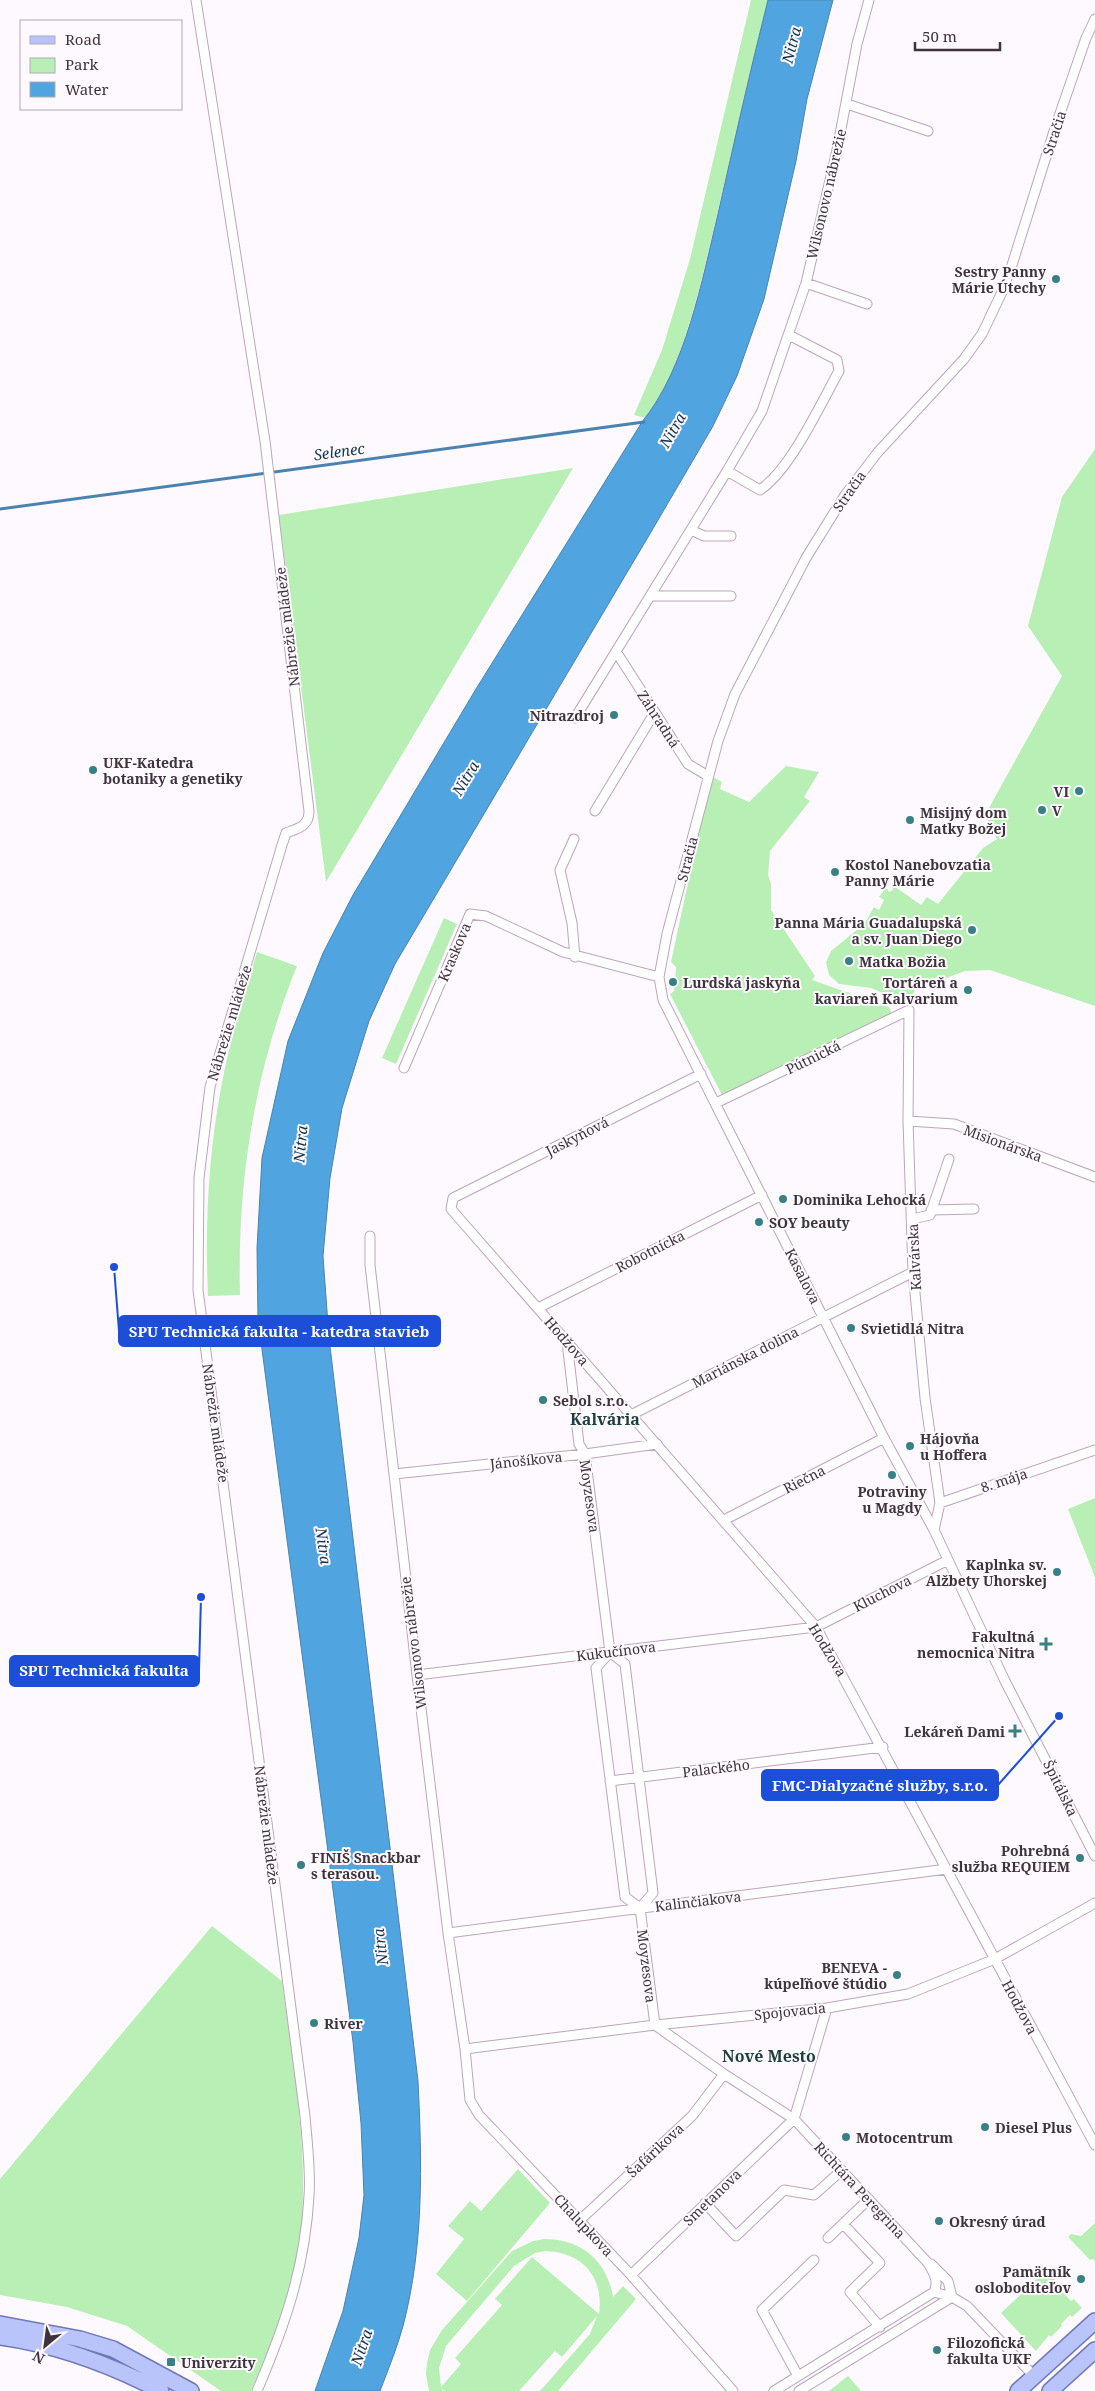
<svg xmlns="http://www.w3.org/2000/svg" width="1095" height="2391" font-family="'Noto Serif',serif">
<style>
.green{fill:#b8efb5;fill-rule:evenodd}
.water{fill:#50a5e0;stroke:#4a83af}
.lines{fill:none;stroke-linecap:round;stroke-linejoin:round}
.stream{stroke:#4a83af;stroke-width:3}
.street-casing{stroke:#bda5bc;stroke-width:11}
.primary-casing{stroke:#6f77b7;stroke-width:18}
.street{stroke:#fff;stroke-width:9}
.primary{stroke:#b9c4fb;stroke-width:15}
.poi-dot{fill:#388085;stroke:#fef9fe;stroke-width:2}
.labels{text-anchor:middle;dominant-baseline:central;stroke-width:4;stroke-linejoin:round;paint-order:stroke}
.street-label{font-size:14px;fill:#3d333c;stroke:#fef9fe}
.poi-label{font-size:14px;font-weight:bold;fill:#3d333c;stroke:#fef9fe;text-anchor:start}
.water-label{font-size:15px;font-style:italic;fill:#11364e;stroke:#fef9fe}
.quarter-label{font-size:16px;font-weight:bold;fill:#1c3e40;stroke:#fef9fe}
.leader{fill:none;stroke:#1d4ed8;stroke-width:2}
.callout-dot{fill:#1d4ed8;stroke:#fef9fe;stroke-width:2}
.callout{fill:#1d4ed8;stroke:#1d4ed8;stroke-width:2}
.callout-label{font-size:15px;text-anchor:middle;font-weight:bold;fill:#fff}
</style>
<rect width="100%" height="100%" fill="#fef9fe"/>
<!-- green -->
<path class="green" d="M 751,0 L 768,0 C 750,72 734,143 717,215 C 703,273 683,373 645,418 L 634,415 L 662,350 L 690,259 Z
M 1095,449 L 1095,1006 L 990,970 L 965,971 L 915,990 L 908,1004 L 871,988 L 839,984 L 829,975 L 826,962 L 831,951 L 864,924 L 874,907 L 879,910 L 884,900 L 879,897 L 886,887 L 889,892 L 893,890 L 891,884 L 921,905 L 927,897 L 938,904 L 983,848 L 997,839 L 985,815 L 1062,676 L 1028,626 L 1062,497 Z
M 573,468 L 326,882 L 279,515 Z
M 786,766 L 819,772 L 804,797 L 810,801 L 770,851 L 768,875 L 771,884 L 771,910 L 815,976 L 812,980 L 889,1007 L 892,1014 L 722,1095 L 670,994 L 674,991 L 676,967 L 671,962 L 711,776 L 722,782 L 720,789 L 749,802 Z
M 444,918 L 457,924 L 396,1064 L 382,1058 Z
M 257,952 L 297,966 C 254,1072 237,1182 240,1295 L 208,1296 C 205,1226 208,1158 221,1088 C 229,1042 244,996 257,952 Z
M 1095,1498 L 1095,1577 L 1068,1509 Z
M 212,1926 L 282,1981 C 295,2083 317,2187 291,2288 C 281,2324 265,2357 251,2391 L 221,2391 L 127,2326 L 67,2307 L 0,2295 L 0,2179 Z
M 518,2169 L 550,2203 L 467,2301 L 436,2274 L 464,2239 L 448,2226 L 470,2201 L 481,2211 Z
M 1095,2223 L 1095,2261 L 1093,2259 L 1090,2260 L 1068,2237 L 1071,2234 L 1081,2236 Z
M 544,2239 C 581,2239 607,2260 613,2297 L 623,2286 L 636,2299 L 558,2391 L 540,2391 L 590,2334 L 597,2316 L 562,2357 L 555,2351 L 519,2391 L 445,2391 L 442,2389 L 443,2391 L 429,2391 L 426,2374 L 427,2363 L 430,2350 L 442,2330 L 512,2251 L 533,2241 ZM 546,2251 C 583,2253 604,2277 599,2314 L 532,2257 L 495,2299 L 502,2305 L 455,2358 L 461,2364 L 441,2387 L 439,2368 L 446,2346 L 514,2266 L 535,2253 Z
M 1041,2264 L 1062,2287 L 1060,2289 L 1071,2301 L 1074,2299 L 1082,2308 L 1072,2317 L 1070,2315 L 1061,2324 L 1062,2326 L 1051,2337 L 1049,2335 L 1036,2351 L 1001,2313 L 1038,2278 L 1036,2268 Z
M 848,2376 L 861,2391 L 829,2391 Z"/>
<!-- water -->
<path class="water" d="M 768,0 L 833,0 L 807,99 L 796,161 L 764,299 L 737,376 L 713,426 L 651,532 L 395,964 L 369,1021 L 342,1108 L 330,1178 L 323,1256 L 329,1338 L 418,2081 C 422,2163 424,2246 403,2326 C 397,2348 388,2370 380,2391 L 315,2391 L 343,2311 L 359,2238 L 364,2195 L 361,2123 L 353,2042 L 258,1319 L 257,1248 L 262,1158 L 288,1041 L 323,953 L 353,895 L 476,689 L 642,422 C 686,368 702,280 718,214 C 734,143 750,71 768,0 Z"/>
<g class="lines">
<!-- stream -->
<path class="stream" d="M 0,509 L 644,422"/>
<!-- street casing -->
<g class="street-casing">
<path id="street" d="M 196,0 L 265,441 L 309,811 C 309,826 299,828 286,833 L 282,845 L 210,1087 L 199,1178 L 198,1290 L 305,2116 C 307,2142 311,2170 309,2196 C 305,2268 285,2325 257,2391
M 1095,19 L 1086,38 L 1055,128 L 1012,265 L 1002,292 L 982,334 L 964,359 L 878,452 L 845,495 L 806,558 L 735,694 L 718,741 L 667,934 L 659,977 L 663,1000 L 884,1438 L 934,1530 L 1005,1681 L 1095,1856
M 847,104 L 928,131
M 806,283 L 867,304
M 727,471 L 760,490 C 791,469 820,405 839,371 L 837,360 L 789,335
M 691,530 L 704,536 L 731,536
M 651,596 L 731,596
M 617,653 L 688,764 L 708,776
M 575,718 L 727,471 L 762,411 L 806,283 L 837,150 L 857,44 L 869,0
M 595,811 L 655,712
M 574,839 L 560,870 L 572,923 L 575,957
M 404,1068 L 470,914 L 486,916 L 563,952 L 659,977
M 701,1074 L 453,1198 L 451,1209 L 816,1627 L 1095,2145
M 716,1103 L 909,1010 L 908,1121 L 913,1272 L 925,1398 L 940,1503 L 934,1530
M 908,1121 L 954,1124 L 1095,1177
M 931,1210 L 974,1209
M 912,1219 L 930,1215 L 949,1159
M 370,1236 L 370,1265 L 417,1675 L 448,1933 L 465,2049 L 470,2100 L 479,2115 L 631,2275 L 733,2391
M 538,1308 L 762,1195
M 567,1342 L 579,1444 L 585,1454 L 610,1652
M 631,1415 L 913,1272
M 394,1474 L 585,1454 L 657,1444
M 940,1503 L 1095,1450
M 724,1520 L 884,1438
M 417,1675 L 816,1627 L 948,1560
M 610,1781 L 883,1747
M 640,1908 L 653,1893 L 625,1664 L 610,1652 L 596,1668 L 625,1897 L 640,1908 L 655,2025
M 448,1933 L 947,1869
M 655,2025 L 724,2074 L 794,2119 L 928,2263 C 934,2273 939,2281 934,2292
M 465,2049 L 655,2025 L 827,2008 L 908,1994 L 995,1959 L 1095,1903
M 705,2203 L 736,2236 L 784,2190 L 814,2195 L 841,2171
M 580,2220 L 692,2116 L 724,2074
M 844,2225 L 880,2263 L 850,2292 L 880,2327
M 828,2238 L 869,2199
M 631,2275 L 794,2119 L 827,2008
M 934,2292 L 952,2297 L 967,2306 L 1034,2376
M 798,2376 L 762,2310 L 814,2260
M 774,2391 L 934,2292
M 799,2391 L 952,2297 L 948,2281 L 931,2264"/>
</g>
<!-- primary casing -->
<g class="primary-casing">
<path id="primary" d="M 0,2324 L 80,2339 L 113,2349 L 191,2391
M 0,2337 C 58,2345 109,2364 161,2391
M 1018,2391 L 1095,2321
M 1050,2391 L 1095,2350"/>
</g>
<!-- street -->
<use href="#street" class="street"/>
<!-- primary -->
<use href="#primary" class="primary"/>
</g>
<!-- markers -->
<g class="poi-dot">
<circle cx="1056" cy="279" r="5"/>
<circle cx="614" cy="715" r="5"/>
<circle cx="93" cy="770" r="5"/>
<circle cx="1079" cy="791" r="5"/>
<circle cx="1042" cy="810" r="5"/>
<circle cx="910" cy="820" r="5"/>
<circle cx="835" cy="872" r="5"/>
<circle cx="972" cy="930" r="5"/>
<circle cx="849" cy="961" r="5"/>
<circle cx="673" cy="982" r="5"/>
<circle cx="968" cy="990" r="5"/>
<circle cx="783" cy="1199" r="5"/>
<circle cx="759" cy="1222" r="5"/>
<circle cx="851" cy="1328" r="5"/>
<circle cx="543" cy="1400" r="5"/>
<circle cx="910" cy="1446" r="5"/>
<circle cx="892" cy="1475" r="5"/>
<circle cx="1057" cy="1572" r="5"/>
<path d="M1043.5 1636.5h5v5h5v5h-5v5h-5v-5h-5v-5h5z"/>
<path d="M1012.5 1723.5h5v5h5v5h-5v5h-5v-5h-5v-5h5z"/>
<circle cx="1080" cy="1858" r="5"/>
<circle cx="301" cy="1865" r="5"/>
<circle cx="897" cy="1975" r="5"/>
<circle cx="314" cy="2023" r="5"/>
<circle cx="985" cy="2127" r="5"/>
<circle cx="846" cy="2137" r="5"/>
<circle cx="939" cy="2221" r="5"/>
<circle cx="1081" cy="2279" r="5"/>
<circle cx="937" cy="2350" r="5"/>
<rect x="166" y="2357" width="10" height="10" rx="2.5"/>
</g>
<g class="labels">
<!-- street labels -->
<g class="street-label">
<text transform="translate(1054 133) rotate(-72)">Stračia</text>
<text transform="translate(826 194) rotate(-77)">Wilsonovo nábrežie</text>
<text transform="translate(849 491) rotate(-55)">Stračia</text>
<text transform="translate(287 627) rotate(-97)">Nábrežie mládeže</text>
<text transform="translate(659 719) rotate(57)">Záhradná</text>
<text transform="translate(687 859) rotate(-76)">Stračia</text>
<text transform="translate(454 952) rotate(-67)">Kraskova</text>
<text transform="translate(229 1023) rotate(-73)">Nábrežie mládeže</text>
<text transform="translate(813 1057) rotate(-26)">Pútnická</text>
<text transform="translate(577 1136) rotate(-27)">Jaskyňová</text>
<text transform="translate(1003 1143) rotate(20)">Misionárska</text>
<text transform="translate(650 1251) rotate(-27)">Robotnícka</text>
<text transform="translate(914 1257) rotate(-93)">Kalvárska</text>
<text transform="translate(803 1276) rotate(63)">Kasalova</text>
<text transform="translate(567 1341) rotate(49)">Hodžova</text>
<text transform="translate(745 1357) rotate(-27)">Mariánska dolina</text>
<text transform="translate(216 1423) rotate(82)">Nábrežie mládeže</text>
<text transform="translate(526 1460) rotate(-6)">Jánošíkova</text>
<text transform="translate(804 1479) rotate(-27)">Riečna</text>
<text transform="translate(1004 1480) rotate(-18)">8. mája</text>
<text transform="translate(590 1496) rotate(82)">Moyzesova</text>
<text transform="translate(882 1593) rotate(-27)">Kluchova</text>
<text transform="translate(413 1643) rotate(-97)">Wilsonovo nábrežie</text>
<text transform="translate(828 1650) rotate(59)">Hodžova</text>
<text transform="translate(616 1651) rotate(-7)">Kukučínova</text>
<text transform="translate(716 1768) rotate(-7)">Palackého</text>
<text transform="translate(1061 1788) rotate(64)">Špitálska</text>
<text transform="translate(267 1825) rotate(83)">Nábrežie mládeže</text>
<text transform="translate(698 1901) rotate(-7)">Kalinčiakova</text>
<text transform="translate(647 1966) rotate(83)">Moyzesova</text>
<text transform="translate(1020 2007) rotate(62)">Hodžova</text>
<text transform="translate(790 2011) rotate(-6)">Spojovacia</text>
<text transform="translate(655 2150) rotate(-43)">Šafárikova</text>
<text transform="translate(860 2190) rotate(47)">Richtára Peregrina</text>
<text transform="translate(712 2197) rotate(-44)">Smetanova</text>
<text transform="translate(584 2225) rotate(47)">Chalupkova</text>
</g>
<!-- poi labels -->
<g class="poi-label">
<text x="1046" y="271" text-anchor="end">Sestry Panny<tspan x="1046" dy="16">Márie Útechy</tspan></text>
<text x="604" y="715" text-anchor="end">Nitrazdroj</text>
<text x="103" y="762">UKF-Katedra<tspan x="103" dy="16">botaniky a genetiky</tspan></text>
<text x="1069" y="791" text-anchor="end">VI</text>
<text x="1052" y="810">V</text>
<text x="920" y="812">Misijný dom<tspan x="920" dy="16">Matky Božej</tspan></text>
<text x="845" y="864">Kostol Nanebovzatia<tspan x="845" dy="16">Panny Márie</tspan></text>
<text x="962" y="922" text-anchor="end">Panna Mária Guadalupská<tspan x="962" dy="16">a sv. Juan Diego</tspan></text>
<text x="859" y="961">Matka Božia</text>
<text x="683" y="982">Lurdská jaskyňa</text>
<text x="958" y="982" text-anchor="end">Tortáreň a<tspan x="958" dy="16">kaviareň Kalvarium</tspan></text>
<text x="793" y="1199">Dominika Lehocká</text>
<text x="769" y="1222">SOY beauty</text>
<text x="861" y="1328">Svietidlá Nitra</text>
<text x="553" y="1400">Sebol s.r.o.</text>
<text x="920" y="1438">Hájovňa<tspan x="920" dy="16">u Hoffera</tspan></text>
<text x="892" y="1491" text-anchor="middle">Potraviny<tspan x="892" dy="16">u Magdy</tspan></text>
<text x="1047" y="1564" text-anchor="end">Kaplnka sv.<tspan x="1047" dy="16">Alžbety Uhorskej</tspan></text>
<text x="1035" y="1636" text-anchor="end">Fakultná<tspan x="1035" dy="16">nemocnica Nitra</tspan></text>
<text x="1005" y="1731" text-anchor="end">Lekáreň Dami</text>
<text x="1070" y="1850" text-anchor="end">Pohrebná<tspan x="1070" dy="16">služba REQUIEM</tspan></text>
<text x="311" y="1857">FINIŠ Snackbar<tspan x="311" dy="16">s terasou.</tspan></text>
<text x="887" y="1967" text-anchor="end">BENEVA -<tspan x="887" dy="16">kúpeľňové štúdio</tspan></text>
<text x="324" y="2023">River</text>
<text x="995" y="2127">Diesel Plus</text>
<text x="856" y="2137">Motocentrum</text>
<text x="949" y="2221">Okresný úrad</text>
<text x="1071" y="2271" text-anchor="end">Pamätník<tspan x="1071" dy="16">osloboditeľov</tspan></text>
<text x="947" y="2342">Filozofická<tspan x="947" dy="16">fakulta UKF</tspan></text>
<text x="181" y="2362">Univerzity</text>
</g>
<!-- water labels -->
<g class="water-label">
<text transform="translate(791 45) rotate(-76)">Nitra</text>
<text transform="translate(672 430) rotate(-60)">Nitra</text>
<text transform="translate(339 451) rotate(-8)">Selenec</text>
<text transform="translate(465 778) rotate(-59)">Nitra</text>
<text transform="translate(300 1144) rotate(-85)">Nitra</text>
<text transform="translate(324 1546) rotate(82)">Nitra</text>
<text transform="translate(380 1947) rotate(-97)">Nitra</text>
<text transform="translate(361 2347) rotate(-71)">Nitra</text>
</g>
<!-- quarter labels -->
<g class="quarter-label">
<text x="605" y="1419">Kalvária</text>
<text x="769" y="2056">Nové Mesto</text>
</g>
</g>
<!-- callouts -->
<path class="leader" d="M114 1267L119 1331M201 1597L199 1671M1059 1716L998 1785"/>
<g class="callout-dot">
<circle cx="114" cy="1267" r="5"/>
<circle cx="201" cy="1597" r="5"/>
<circle cx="1059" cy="1716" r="5"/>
</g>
<g class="callout">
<rect x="119" y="1316" width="321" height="30" rx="5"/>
<rect x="10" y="1656" width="189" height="30" rx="5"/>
<rect x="762" y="1770" width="236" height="30" rx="5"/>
</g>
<g class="callout-label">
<text x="279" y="1337">SPU Technická fakulta - katedra stavieb</text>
<text x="104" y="1676">SPU Technická fakulta</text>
<text x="880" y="1791">FMC-Dialyzačné služby, s.r.o.</text>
</g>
<!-- legend -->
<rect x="20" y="20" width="162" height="90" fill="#fef9fe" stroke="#b1aab0"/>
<rect x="30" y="36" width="25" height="8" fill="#b9c4fb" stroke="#b1aab0"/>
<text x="65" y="45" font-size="15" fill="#3d333c">Road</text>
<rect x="30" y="58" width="25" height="15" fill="#b8efb5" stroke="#b1aab0"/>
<text x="65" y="70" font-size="15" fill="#3d333c">Park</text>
<rect x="30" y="82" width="25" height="15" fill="#50a5e0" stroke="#b1aab0"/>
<text x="65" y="95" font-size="15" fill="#3d333c">Water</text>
<!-- north arrow -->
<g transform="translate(45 2346) rotate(209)" stroke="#fef9fe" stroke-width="4" paint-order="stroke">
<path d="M0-4L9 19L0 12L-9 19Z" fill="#3d333c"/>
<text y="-8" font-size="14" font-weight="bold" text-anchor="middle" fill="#3d333c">N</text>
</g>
<!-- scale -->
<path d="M915 42v8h85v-8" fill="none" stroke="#3d333c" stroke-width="2.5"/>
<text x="922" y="42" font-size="15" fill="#3d333c" stroke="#fef9fe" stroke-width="4" paint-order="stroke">50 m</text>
</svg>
